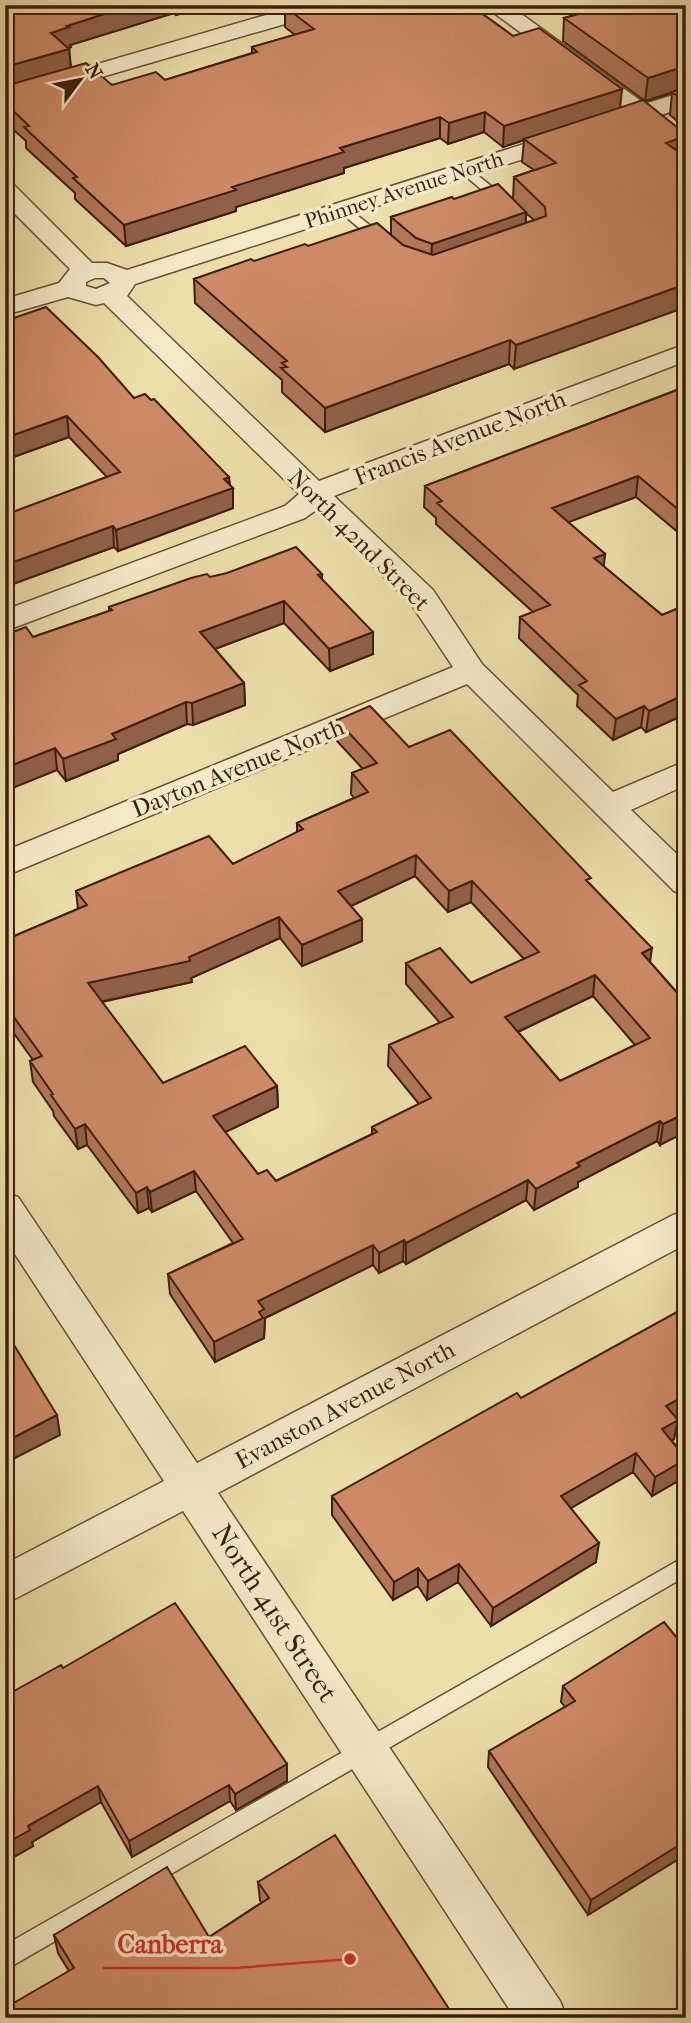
<svg xmlns="http://www.w3.org/2000/svg" width="691" height="2023" font-family="'IM FELL French Canon',serif">
<style>
.lines{fill:none;stroke-linecap:round;stroke-linejoin:round}
.service-casing{stroke:#6a4e34;stroke-width:3}
.minor-casing{stroke:#6a4e34;stroke-width:3}
.tertiary-casing{stroke:#6a4e34;stroke-width:4}
.service{fill:#f3eac8;fill-rule:evenodd}
.minor{fill:#f3eac8;fill-rule:evenodd}
.tertiary{fill:#f3eac8;fill-rule:evenodd}
.wall{fill:#b07759;stroke:#3e1d0d;stroke-width:2;fill-rule:evenodd}
.shaded-wall{fill:#906148;stroke:#3e1d0d;stroke-width:2}
.building{fill:#cd8a67;stroke:#3e1d0d;stroke-width:2;fill-rule:evenodd}
.labels{text-anchor:middle;dominant-baseline:central;stroke-width:7;stroke-linejoin:round;paint-order:stroke}
.far-street-label{font-size:21px;fill:#3e1d0d;stroke:#f3eac8}
.street-label{font-size:24px;fill:#3e1d0d;stroke:#f3eac8}
.near-street-label{font-size:28px;fill:#3e1d0d;stroke:#f3eac8}
.leader{fill:none;stroke:#d62828;stroke-width:2.5}
.callout-dot{fill:#d62828;stroke:#f3eac8;stroke-width:2.5}
.callout-label{font-size:26px;text-anchor:middle;font-weight:bold;fill:#d62828;stroke:#f3eac8;stroke-width:7;stroke-linejoin:round;paint-order:stroke}
</style>
<rect width="100%" height="100%" fill="#ecdfaa"/>
<filter id="stains"><feTurbulence type="fractalNoise" baseFrequency=".00286" numOctaves="4"/><feColorMatrix values="0 0 0 0 .2 0 0 0 0 .09 0 0 0 0 .02 0 0 0 .5 -.17"/></filter>
<radialGradient id="worn" r=".72"><stop offset=".6" stop-color="#630" stop-opacity="0"/><stop offset="1" stop-color="#630" stop-opacity=".3"/></radialGradient>
<g class="lines">
<!-- service casing -->
<g class="service-casing">
<path id="service" d="M 466,166 L 510,201 L 510,207 L 502,207 L 462,173 L 460,170 Z
M 344,205 L 385,237 L 385,243 L 377,243 L 340,212 L 340,206 Z
M 686,1556 L 686,1576 L 5,1970 L 5,1945 Z"/>
</g>
<!-- minor casing -->
<g class="minor-casing">
<path id="minor" d="M 300,5 L 336,5 L 333,10 L 5,105 L 5,91 Z
M 483,5 L 509,5 L 656,112 L 652,117 L 636,117 Z
M 568,130 L 576,132 L 580,137 L 576,142 L 135,284 L 127,296 L 319,481 L 686,344 L 686,361 L 334,496 L 433,590 L 482,664 L 613,792 L 686,761 L 686,785 L 631,810 L 686,863 L 686,895 L 674,891 L 467,684 L 5,876 L 5,851 L 453,667 L 411,604 L 316,510 L 305,518 L 5,631 L 5,610 L 285,506 L 299,494 L 104,303 L 96,305 L 68,297 L 5,315 L 5,299 L 59,283 L 70,269 L 5,204 L 5,183 L 14,185 L 92,263 L 107,263 L 127,270 ZM 95,278 L 104,278 L 110,283 L 96,289 L 86,286 L 86,282 Z
M 5,1193 L 18,1197 L 197,1463 L 673,1215 L 686,1211 L 686,1244 L 218,1493 L 560,2001 L 567,2018 L 515,2018 L 183,1511 L 5,1604 L 5,1564 L 164,1481 L 5,1239 Z"/>
</g>
<!-- tertiary casing -->
<g class="tertiary-casing">
<path id="tertiary" d="M 686,91 L 686,107 L 644,120 L 635,117 L 631,112 L 635,107 Z"/>
</g>
<!-- service -->
<use href="#service" class="service"/>
<!-- minor -->
<use href="#minor" class="minor"/>
<!-- tertiary -->
<use href="#tertiary" class="tertiary"/>
</g>
<!-- wall -->
<path class="wall" d="M 5,5 L 210,5 L 176,15 L 174,13 L 70,45 L 71,47 L 69,48 L 71,68 L 112,85 L 165,80 L 252,53 L 252,47 L 295,35 L 285,27 L 285,7 L 266,12 L 258,5 L 470,5 L 513,36 L 622,89 L 514,369 L 509,364 L 325,432 L 282,392 L 282,380 L 195,303 L 194,279 L 308,246 L 391,235 L 391,217 L 454,199 L 513,199 L 514,177 L 534,170 L 522,162 L 524,140 L 503,147 L 484,132 L 448,144 L 440,138 L 344,168 L 344,173 L 236,207 L 236,211 L 126,246 L 75,199 L 75,193 L 26,148 L 26,141 L 5,122 ZM 526,213 L 534,220 L 526,223 Z
M 569,5 L 686,5 L 686,128 L 670,115 L 672,93 L 645,101 L 563,41 L 564,18 L 580,14 Z
M 5,321 L 134,398 L 229,477 L 233,508 L 118,551 L 114,547 L 10,585 L 5,579 L 5,515 L 107,477 L 69,437 L 5,460 Z
M 686,383 L 686,539 L 636,497 L 568,522 L 605,554 L 603,566 L 662,615 L 686,605 L 686,714 L 646,732 L 641,727 L 613,740 L 577,706 L 578,695 L 519,638 L 520,617 L 533,612 L 436,524 L 436,518 L 424,507 L 425,486 L 682,388 L 682,384 Z
M 322,574 L 322,579 L 373,654 L 330,671 L 284,623 L 215,649 L 244,683 L 245,705 L 193,725 L 187,724 L 118,754 L 118,760 L 66,781 L 57,770 L 33,637 L 109,611 L 109,607 L 210,577 Z
M 337,720 L 409,747 L 591,885 L 650,962 L 686,1003 L 660,1145 L 657,1141 L 578,1182 L 578,1187 L 534,1210 L 526,1200 L 406,1264 L 403,1261 L 379,1273 L 373,1265 L 265,1318 L 264,1338 L 215,1362 L 170,1294 L 168,1274 L 233,1243 L 196,1191 L 152,1212 L 149,1208 L 138,1213 L 87,1145 L 78,1149 L 54,1116 L 53,1111 L 33,1082 L 30,1061 L 33,1060 L 5,1021 L 5,940 L 78,909 L 76,891 L 233,864 L 297,833 L 297,823 L 354,798 L 351,794 L 352,773 L 363,769 L 337,741 ZM 415,876 L 448,912 L 471,902 L 524,959 L 471,983 L 406,963 L 406,984 L 440,1023 L 389,1045 L 388,1066 L 419,1104 L 372,1127 L 372,1134 L 276,1181 L 258,1174 L 225,1132 L 278,1107 L 277,1086 L 163,1083 L 102,1002 L 192,982 L 191,978 L 280,938 L 302,966 L 362,941 L 362,919 L 351,906 ZM 593,996 L 635,1045 L 560,1081 L 518,1032 Z
M 521,1398 L 676,1418 L 674,1439 L 672,1441 L 686,1458 L 683,1478 L 652,1496 L 633,1472 L 571,1508 L 596,1562 L 491,1626 L 458,1582 L 427,1600 L 418,1586 L 393,1600 L 332,1515 L 332,1496 Z
M 686,1649 L 686,1857 L 681,1860 L 680,1858 L 588,1915 L 488,1767 L 489,1751 L 565,1707 L 561,1702 L 563,1686 Z
M 63,1668 L 287,1764 L 287,1781 L 236,1810 L 230,1801 L 132,1857 L 101,1802 L 32,1842 L 33,1846 L 5,1862 Z
M 258,1882 L 455,2018 L 5,2018 L 69,1971 L 58,1953 L 54,1935 L 209,1937 L 261,1903 L 260,1900 Z"/>
<!-- shaded-wall -->
<path class="shaded-wall" d="M 132,5 L 174,5 L 174,13 L 70,45 L 71,47 L 53,53 L 51,33 L 67,26 Z
M 176,5 L 210,5 L 176,15 Z
M 266,5 L 290,5 L 266,12 Z
M 69,49 L 71,69 L 5,88 L 5,67 Z
M 686,66 L 685,88 L 645,101 L 648,78 Z
M 622,89 L 620,109 L 524,139 L 524,140 L 503,147 L 504,126 Z
M 485,112 L 484,132 L 448,144 L 449,123 Z
M 440,117 L 440,138 L 344,168 L 344,173 L 236,207 L 236,211 L 126,246 L 124,225 L 340,148 Z
M 686,136 L 686,158 L 666,143 Z
M 526,212 L 525,233 L 431,265 L 432,244 Z
M 9,245 L 11,266 L 5,268 L 5,246 Z
M 686,284 L 686,307 L 514,369 L 516,345 Z
M 510,340 L 509,364 L 325,432 L 325,408 Z
M 67,416 L 69,437 L 5,460 L 5,438 Z
M 638,476 L 636,497 L 550,529 L 552,508 Z
M 229,477 L 229,489 L 233,488 L 233,508 L 118,551 L 116,530 Z
M 113,526 L 114,547 L 10,585 L 8,564 Z
M 605,554 L 603,574 L 594,558 Z
M 284,601 L 284,623 L 201,654 L 200,632 Z
M 373,632 L 373,654 L 330,671 L 329,649 Z
M 244,683 L 245,705 L 193,725 L 192,703 Z
M 686,694 L 686,714 L 646,732 L 649,711 Z
M 186,702 L 187,724 L 118,754 L 118,760 L 66,781 L 63,759 L 112,734 Z
M 644,706 L 641,727 L 613,740 L 616,719 Z
M 55,748 L 57,770 L 5,791 L 5,768 Z
M 416,855 L 415,876 L 338,912 L 338,891 Z
M 472,881 L 471,902 L 448,912 L 449,891 Z
M 279,917 L 280,938 L 191,978 L 192,982 L 90,1004 L 88,983 L 189,957 Z
M 362,919 L 362,941 L 302,966 L 302,945 Z
M 652,948 L 649,969 L 642,953 Z
M 595,975 L 593,996 L 504,1038 L 505,1017 Z
M 277,1086 L 278,1107 L 215,1137 L 213,1116 Z
M 686,1113 L 686,1132 L 660,1145 L 663,1124 Z
M 660,1121 L 657,1141 L 578,1182 L 578,1187 L 534,1210 L 536,1189 L 577,1163 Z
M 85,1124 L 87,1145 L 78,1149 L 75,1129 Z
M 194,1171 L 196,1191 L 152,1212 L 150,1192 Z
M 528,1180 L 526,1200 L 406,1264 L 406,1243 Z
M 147,1187 L 149,1208 L 138,1213 L 136,1193 Z
M 404,1240 L 403,1261 L 379,1273 L 379,1253 Z
M 373,1245 L 373,1265 L 265,1318 L 264,1338 L 215,1362 L 214,1342 L 258,1301 Z
M 686,1395 L 686,1413 L 663,1425 L 666,1406 Z
M 57,1415 L 60,1435 L 5,1463 L 5,1442 Z
M 678,1420 L 674,1439 L 658,1448 L 662,1429 Z
M 636,1453 L 633,1472 L 559,1515 L 561,1496 Z
M 686,1459 L 683,1478 L 652,1496 L 655,1477 Z
M 599,1543 L 596,1562 L 491,1626 L 493,1608 Z
M 459,1564 L 458,1582 L 427,1600 L 428,1581 Z
M 418,1568 L 418,1586 L 393,1600 L 394,1582 Z
M 287,1764 L 287,1781 L 236,1810 L 235,1794 Z
M 229,1785 L 230,1801 L 132,1857 L 129,1841 Z
M 98,1786 L 101,1802 L 32,1842 L 33,1846 L 5,1862 L 5,1844 L 28,1826 Z
M 684,1842 L 680,1858 L 588,1915 L 591,1900 Z
M 685,1844 L 686,1857 L 681,1860 Z"/>
<!-- building -->
<path class="building" d="M 5,5 L 132,5 L 67,26 L 69,27 L 51,33 L 69,49 L 5,67 Z
M 289,5 L 470,5 L 513,36 L 539,28 L 622,89 L 504,126 L 485,112 L 449,123 L 440,117 L 340,148 L 344,152 L 232,187 L 236,190 L 124,225 L 73,178 L 77,177 L 24,127 L 29,126 L 5,103 L 5,86 L 86,63 L 112,85 L 156,72 L 165,80 L 257,52 L 252,47 L 314,29 L 285,7 Z
M 602,5 L 686,5 L 686,66 L 648,78 L 564,18 L 604,7 Z
M 686,87 L 686,103 L 672,92 Z
M 643,100 L 678,128 L 686,129 L 686,136 L 666,143 L 686,157 L 686,284 L 516,345 L 510,340 L 325,408 L 281,368 L 287,367 L 282,363 L 287,361 L 194,279 L 251,259 L 254,261 L 305,244 L 308,246 L 377,223 L 403,245 L 433,255 L 546,216 L 545,207 L 514,177 L 556,163 L 524,139 Z
M 498,184 L 526,212 L 432,244 L 416,238 L 391,217 L 452,197 L 454,199 Z
M 46,307 L 98,357 L 134,398 L 145,394 L 151,400 L 154,399 L 229,477 L 224,479 L 233,488 L 116,530 L 113,526 L 8,564 L 5,561 L 5,515 L 120,472 L 67,416 L 5,438 L 5,321 Z
M 686,383 L 686,516 L 638,476 L 552,508 L 605,554 L 594,558 L 662,615 L 686,605 L 686,694 L 649,711 L 644,706 L 616,719 L 579,685 L 587,681 L 520,617 L 550,605 L 437,503 L 442,501 L 425,486 L 685,387 L 682,384 Z
M 296,547 L 322,574 L 318,575 L 373,632 L 329,649 L 284,601 L 200,632 L 244,683 L 192,703 L 186,702 L 112,734 L 116,739 L 63,759 L 55,748 L 5,768 L 5,635 L 26,627 L 33,637 L 112,610 L 109,607 L 191,578 L 207,574 L 210,577 L 227,573 Z
M 370,706 L 409,747 L 450,730 L 591,878 L 586,880 L 652,948 L 642,953 L 686,1003 L 686,1113 L 663,1124 L 660,1121 L 577,1163 L 580,1166 L 536,1189 L 528,1180 L 406,1243 L 404,1240 L 379,1253 L 373,1245 L 258,1301 L 264,1309 L 259,1312 L 263,1318 L 214,1342 L 168,1274 L 243,1239 L 194,1171 L 150,1192 L 147,1187 L 136,1193 L 85,1124 L 75,1129 L 51,1095 L 53,1094 L 30,1061 L 42,1056 L 5,1005 L 5,940 L 87,905 L 76,891 L 124,871 L 209,836 L 233,864 L 303,829 L 297,823 L 368,792 L 352,773 L 377,763 L 337,720 ZM 416,855 L 449,891 L 472,881 L 539,952 L 471,983 L 440,948 L 406,963 L 453,1017 L 389,1045 L 431,1098 L 372,1127 L 377,1132 L 276,1181 L 267,1170 L 258,1174 L 213,1116 L 277,1086 L 245,1046 L 163,1083 L 88,983 L 190,961 L 189,957 L 279,917 L 302,945 L 362,919 L 338,891 ZM 595,975 L 650,1038 L 560,1081 L 505,1017 Z
M 686,1307 L 686,1395 L 666,1406 L 678,1420 L 662,1429 L 686,1459 L 655,1477 L 636,1453 L 561,1496 L 599,1543 L 493,1608 L 459,1564 L 428,1581 L 418,1568 L 394,1582 L 332,1496 L 517,1393 L 521,1398 Z
M 14,1345 L 57,1415 L 5,1442 L 5,1349 Z
M 175,1603 L 287,1764 L 235,1794 L 229,1785 L 129,1841 L 98,1786 L 28,1826 L 30,1830 L 5,1844 L 5,1696 L 61,1665 L 63,1668 Z
M 664,1622 L 686,1649 L 686,1844 L 684,1842 L 591,1900 L 489,1751 L 575,1701 L 563,1686 Z
M 335,1835 L 455,2018 L 344,2018 L 343,2016 L 341,2018 L 5,2018 L 5,2008 L 74,1968 L 54,1935 L 167,1867 L 209,1937 L 269,1898 L 258,1882 Z"/>
<g class="labels">
<!-- far-street labels -->
<g class="far-street-label">
<text transform="translate(404 190) rotate(-18)">Phinney Avenue North</text>
</g>
<!-- street labels -->
<g class="street-label">
<text transform="translate(460 438) rotate(-21)">Francis Avenue North</text>
<text transform="translate(359 540) rotate(45)">North 42nd Street</text>
<text transform="translate(238 768) rotate(-22)">Dayton Avenue North</text>
<text transform="translate(345 1405) rotate(-28)">Evanston Avenue North</text>
</g>
<!-- near-street labels -->
<g class="near-street-label">
<text transform="translate(275 1613) rotate(57)">North 41st Street</text>
</g>
</g>
<!-- callouts -->
<path class="leader" d="M350 1959L236 1968H103"/>
<circle class="callout-dot" cx="350" cy="1959" r="7"/>
<g class="callout-label">
<text x="170" y="1953">Canberra</text>
</g>
<!-- margin -->
<rect width="691" height="2023" fill="none" stroke="#ecdfaa" stroke-width="28"/>
<rect x="7" y="7" width="677" height="2009" fill="none" stroke="#3e1d0d" stroke-width="3.5"/>
<rect x="14" y="14" width="663" height="1995" fill="none" stroke="#3e1d0d" stroke-width="2"/>
<!-- north arrow -->
<g transform="translate(80 80) rotate(58)" stroke="#f3eac8" stroke-width="5" paint-order="stroke">
<path d="M0-5L12 26L0 18L-12 26Z" fill="#3e1d0d"/>
<text y="-10" font-size="19" font-weight="bold" text-anchor="middle" fill="#3e1d0d">N</text>
</g>
<rect width="100%" height="100%" filter="url(#stains)"/>
<rect width="100%" height="100%" fill="url(#worn)"/>
</svg>
